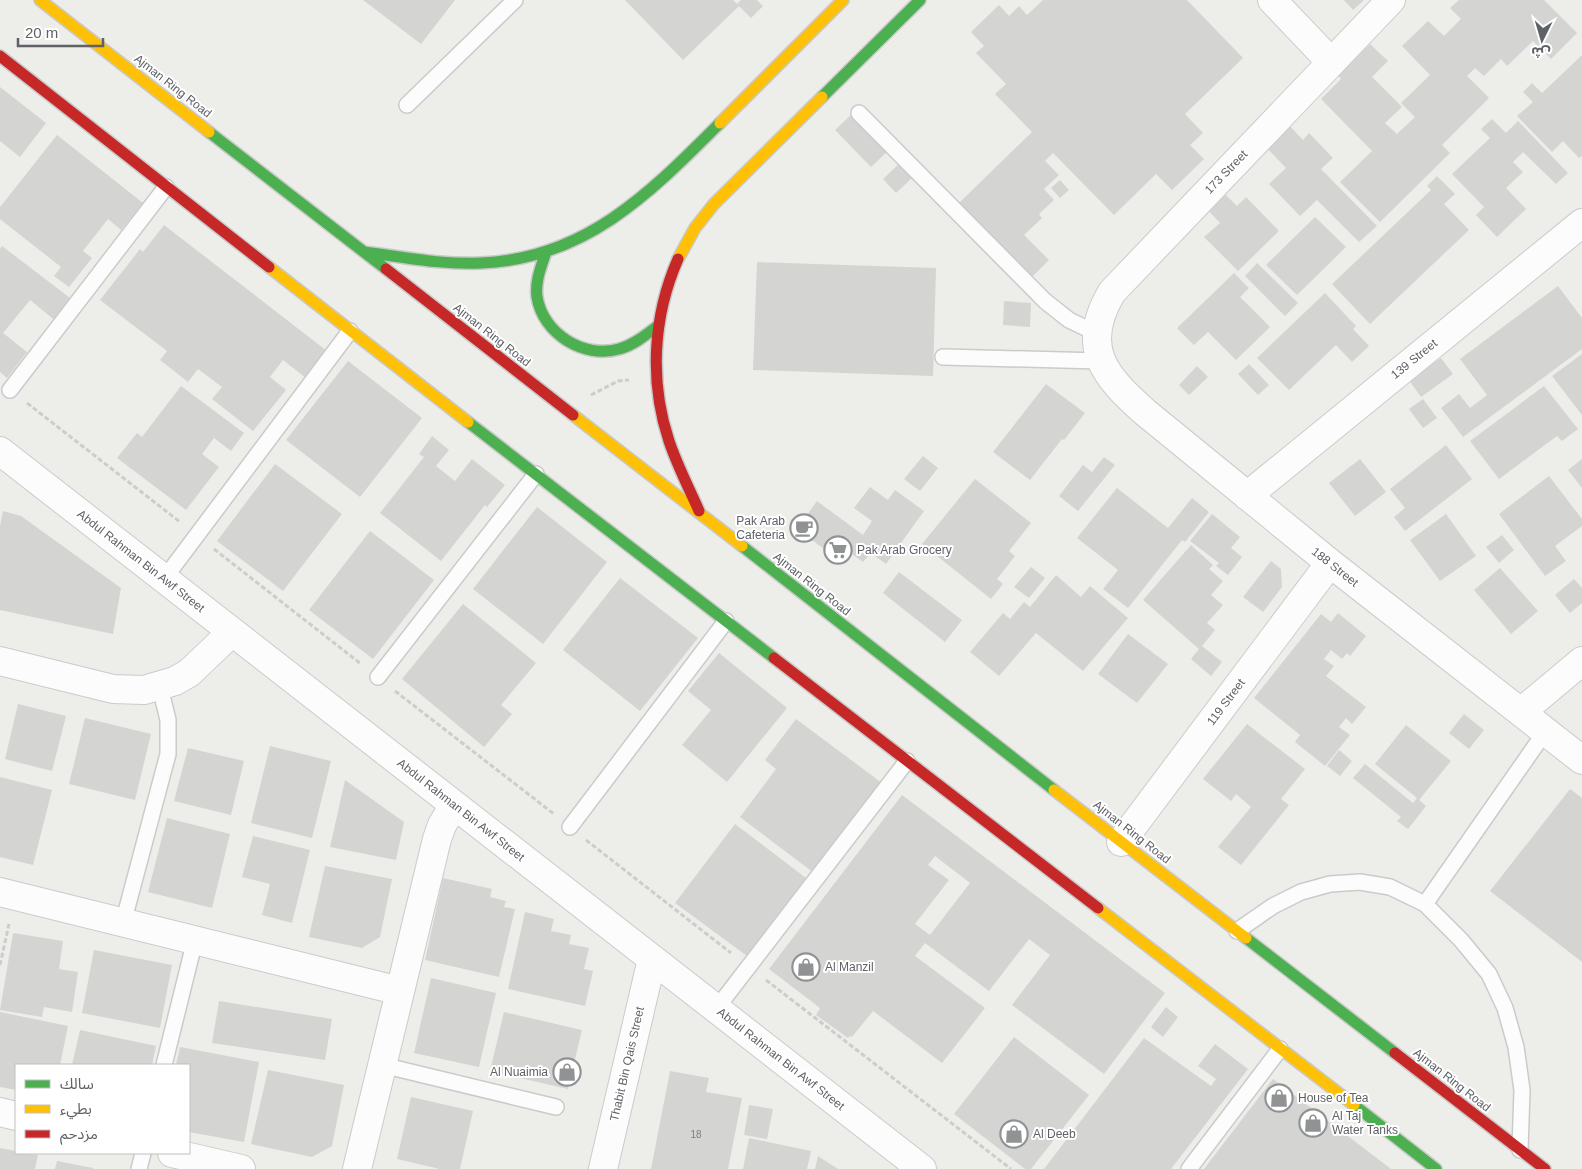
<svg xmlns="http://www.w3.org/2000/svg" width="1582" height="1169" font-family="Helvetica,'Noto Sans Arabic',sans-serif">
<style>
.building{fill:#d4d4d2;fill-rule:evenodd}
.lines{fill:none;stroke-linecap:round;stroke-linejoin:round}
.lane-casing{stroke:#cacbca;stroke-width:18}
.street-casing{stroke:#cacbca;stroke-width:30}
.fast-casing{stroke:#c9c9c9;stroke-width:14}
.slow-casing{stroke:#c9c9c9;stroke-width:14}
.jam-casing{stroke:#c9c9c9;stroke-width:14}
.path{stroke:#cacecc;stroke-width:3;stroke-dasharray:5 2.5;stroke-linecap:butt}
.lane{stroke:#fcfcfc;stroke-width:15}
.street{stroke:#fcfcfc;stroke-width:28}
.fast{stroke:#4caf50;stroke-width:11}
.slow{stroke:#ffc107;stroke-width:11}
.jam{stroke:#c62828;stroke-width:11}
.labels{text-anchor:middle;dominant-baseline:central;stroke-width:4;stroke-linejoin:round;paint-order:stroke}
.number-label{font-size:10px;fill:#7d7f82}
.street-label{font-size:12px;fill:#5e6166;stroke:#fff}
.poi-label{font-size:12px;fill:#5e6166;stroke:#fff;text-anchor:start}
</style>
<rect width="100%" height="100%" fill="#edede9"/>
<!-- building -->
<path class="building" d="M 363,0 L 455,0 L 421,44 Z
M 625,0 L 733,0 L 737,4 L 741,0 L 757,0 L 763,6 L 751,18 L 739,6 L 683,60 Z
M 1043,0 L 1187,0 L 1243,58 L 1185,114 L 1203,133 L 1190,145 L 1204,159 L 1172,190 L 1156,174 L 1114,215 L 1053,153 L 1045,161 L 1059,175 L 1044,189 L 1054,200 L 1039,214 L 1042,218 L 1024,235 L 1049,260 L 1032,277 L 959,203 L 1032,132 L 995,94 L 1006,84 L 976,53 L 984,46 L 971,32 L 999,5 L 1009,16 L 1019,6 L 1027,15 Z
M 1344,0 L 1364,0 L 1353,10 Z
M 1459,0 L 1544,0 L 1577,33 L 1551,59 L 1533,41 L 1507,66 L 1501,59 L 1484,76 L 1475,68 L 1467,76 L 1489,98 L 1442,145 L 1450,153 L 1380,222 L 1340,182 L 1372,151 L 1321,99 L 1341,79 L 1338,75 L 1370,44 L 1388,61 L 1372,77 L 1402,107 L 1385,123 L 1397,134 L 1415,117 L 1401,103 L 1430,75 L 1402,46 L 1428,21 L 1444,36 L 1461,19 L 1450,8 Z
M 1582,55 L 1582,156 L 1579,158 L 1563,141 L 1552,152 L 1517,116 L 1533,102 L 1523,92 L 1532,83 L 1542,93 Z
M 0,87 L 46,123 L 20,157 L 0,141 Z
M 851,115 L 887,152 L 871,167 L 835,130 Z
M 1492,119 L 1506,133 L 1518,121 L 1568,173 L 1556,184 L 1523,152 L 1513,162 L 1523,172 L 1506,188 L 1526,209 L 1497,237 L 1476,215 L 1484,207 L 1452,174 L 1490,138 L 1481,129 Z
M 1285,121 L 1303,140 L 1309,133 L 1333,158 L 1321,169 L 1377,226 L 1359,242 L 1317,200 L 1300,216 L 1269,184 L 1286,168 L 1262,143 Z
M 57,135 L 143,203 L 121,230 L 108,219 L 83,251 L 92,258 L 69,287 L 54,276 L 61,267 L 0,219 L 0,207 Z
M 899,164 L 912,178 L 896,193 L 883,179 Z
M 1437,176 L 1455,194 L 1444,204 L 1469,230 L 1370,324 L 1332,284 L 1431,190 L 1427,186 Z
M 1060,180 L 1069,190 L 1060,198 L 1051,188 Z
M 1223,192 L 1237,206 L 1246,197 L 1279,231 L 1238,271 L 1204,237 L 1220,223 L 1206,208 Z
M 1315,217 L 1346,247 L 1297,295 L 1266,265 Z
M 164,225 L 327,351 L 306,378 L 283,360 L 270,377 L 286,390 L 253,431 L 212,399 L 222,387 L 198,369 L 188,382 L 160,360 L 167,351 L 100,300 L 140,249 L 143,252 Z
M 2,246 L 74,301 L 57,322 L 30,300 L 3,333 L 27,352 L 7,378 L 0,372 L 0,249 Z
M 757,262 L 936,268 L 933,376 L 753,370 Z
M 1257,263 L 1298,303 L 1285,316 L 1245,276 Z
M 1234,273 L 1249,288 L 1240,297 L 1270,327 L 1236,360 L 1208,332 L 1194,345 L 1177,328 Z
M 1558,286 L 1582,318 L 1582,349 L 1463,437 L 1441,408 L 1459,394 L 1470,408 L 1487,395 L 1460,359 Z
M 1325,293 L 1356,326 L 1353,329 L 1369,346 L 1352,362 L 1336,345 L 1289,390 L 1257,358 Z
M 1004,301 L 1031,303 L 1030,327 L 1003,325 Z
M 1582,354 L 1582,415 L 1552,376 Z
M 1441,358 L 1453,374 L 1421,397 L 1409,380 Z
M 348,361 L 422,418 L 360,497 L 286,440 Z
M 1249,364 L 1269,385 L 1258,395 L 1238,374 Z
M 1197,366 L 1208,377 L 1189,395 L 1179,385 Z
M 1046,384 L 1085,413 L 1064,440 L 1062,439 L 1030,480 L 993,452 Z
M 181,386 L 244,433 L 231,451 L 214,438 L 202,454 L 219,467 L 186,510 L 117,458 L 137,433 L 142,437 Z
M 1544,386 L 1578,429 L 1562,441 L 1557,436 L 1499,479 L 1470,441 Z
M 1423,399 L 1437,418 L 1423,428 L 1409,409 Z
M 432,436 L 449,450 L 436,466 L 455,481 L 472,459 L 505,485 L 487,507 L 485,505 L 441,561 L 380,513 L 424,457 L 419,454 Z
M 1446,445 L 1472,479 L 1405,531 L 1394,517 L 1405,508 L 1390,489 Z
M 923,456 L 938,468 L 920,491 L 904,479 Z
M 1104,457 L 1115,465 L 1078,511 L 1059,496 L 1083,465 L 1092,472 Z
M 1360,459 L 1386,492 L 1355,516 L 1329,483 Z
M 1582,459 L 1582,488 L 1568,470 Z
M 275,464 L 342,514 L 283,591 L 217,541 Z
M 1549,476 L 1582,519 L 1582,526 L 1555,546 L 1566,561 L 1545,576 L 1499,514 Z
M 975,479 L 1031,523 L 1009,551 L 1015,556 L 997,579 L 1003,584 L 991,599 L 922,544 Z
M 870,487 L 888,500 L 895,490 L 924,511 L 886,564 L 871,553 L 863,562 L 849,552 L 842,562 L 797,529 L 817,501 L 863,535 L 872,521 L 854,508 Z
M 1117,488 L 1168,528 L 1192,498 L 1209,512 L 1185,542 L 1182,540 L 1128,608 L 1103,589 L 1118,570 L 1077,538 Z
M 537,507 L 607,562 L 543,644 L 473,589 Z
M 3,511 L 21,516 L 121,588 L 113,634 L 0,610 L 0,526 Z
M 1212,514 L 1240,537 L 1231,548 L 1242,557 L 1228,575 L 1216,566 L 1219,563 L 1190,541 Z
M 1446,514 L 1476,556 L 1440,581 L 1410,540 Z
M 370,531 L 434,580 L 373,659 L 309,610 Z
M 1502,535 L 1514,550 L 1499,563 L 1486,547 Z
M 1191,545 L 1213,565 L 1209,569 L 1223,581 L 1211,595 L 1223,605 L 1207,623 L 1215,630 L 1202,646 L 1222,662 L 1211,676 L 1191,659 L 1199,649 L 1143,600 Z
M 1271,561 L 1281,569 L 1282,587 L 1263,612 L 1243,597 Z
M 1031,567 L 1045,578 L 1029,598 L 1014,587 Z
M 1500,568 L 1538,611 L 1511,634 L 1474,590 Z
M 899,572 L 962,620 L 945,642 L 883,593 Z
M 1056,575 L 1081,597 L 1090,586 L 1128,618 L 1083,671 L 1036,633 L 999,676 L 970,652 L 1003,613 L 1010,619 L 1024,602 L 1030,607 Z
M 620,578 L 698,638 L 640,711 L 563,650 Z
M 1574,579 L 1582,588 L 1582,603 L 1570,613 L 1555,595 Z
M 463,604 L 536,663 L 501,705 L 512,714 L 484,747 L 402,679 Z
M 1338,613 L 1366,636 L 1350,656 L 1347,653 L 1342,659 L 1331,650 L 1324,659 L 1334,666 L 1326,676 L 1366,707 L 1352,724 L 1346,718 L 1339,727 L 1350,735 L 1325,766 L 1295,742 L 1300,735 L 1254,698 L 1321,614 L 1331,622 Z
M 1128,634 L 1168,664 L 1137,703 L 1098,674 Z
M 719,653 L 787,708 L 727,782 L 682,745 L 711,710 L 688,691 Z
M 18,704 L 66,716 L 52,771 L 5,759 Z
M 1464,714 L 1484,730 L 1469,749 L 1449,733 Z
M 85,718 L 151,734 L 135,800 L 69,784 Z
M 796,719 L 882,783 L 814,873 L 740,817 L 776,769 L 765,760 Z
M 1247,724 L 1305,769 L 1281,799 L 1289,805 L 1241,865 L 1218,847 L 1251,807 L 1236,794 L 1231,801 L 1203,779 Z
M 1406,725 L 1451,761 L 1419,800 L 1426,806 L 1408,829 L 1397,821 L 1401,817 L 1353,778 L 1365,764 L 1413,803 L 1417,798 L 1375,764 Z
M 270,746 L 331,761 L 312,838 L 251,823 Z
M 188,748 L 244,761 L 231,815 L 174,801 Z
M 1339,750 L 1352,761 L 1340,776 L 1327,766 Z
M 0,777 L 52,790 L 33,865 L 0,857 Z
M 345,780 L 404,822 L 396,860 L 330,847 Z
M 1570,789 L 1582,798 L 1582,962 L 1490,891 Z
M 902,795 L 1165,993 L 1104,1074 L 1012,1005 L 1050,955 L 1029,939 L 989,991 L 925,943 L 915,956 L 985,1008 L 942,1063 L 873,1011 L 852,1037 L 850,1036 L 848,1038 L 816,1015 L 820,1008 L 769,969 ZM 935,856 L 970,883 L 930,935 L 915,924 L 949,880 L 928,865 Z
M 167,818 L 230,834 L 212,908 L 148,892 Z
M 735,824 L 806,878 L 747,956 L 675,903 Z
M 253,836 L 310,850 L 292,923 L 262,915 L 270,884 L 242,877 Z
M 325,866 L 392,879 L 380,937 L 362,948 L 309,937 Z
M 443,878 L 492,889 L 490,897 L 506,901 L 504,907 L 515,909 L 499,977 L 425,960 Z
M 525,912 L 554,919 L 551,931 L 571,935 L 569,944 L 589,948 L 584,969 L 593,971 L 585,1006 L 508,989 Z
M 13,933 L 63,941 L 59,969 L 78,972 L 72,1012 L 44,1007 L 42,1017 L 0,1010 Z
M 94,950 L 172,965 L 160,1028 L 82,1013 Z
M 431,978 L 496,993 L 479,1067 L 414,1053 Z
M 219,1001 L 332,1019 L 325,1060 L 212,1043 Z
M 1166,1007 L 1178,1017 L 1163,1037 L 1151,1027 Z
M 0,1012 L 68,1026 L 60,1065 L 16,1065 L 16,1090 L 0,1087 Z
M 504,1012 L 582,1030 L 568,1089 L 490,1071 Z
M 80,1030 L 156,1046 L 152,1065 L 72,1065 Z
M 1014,1037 L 1089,1095 L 1031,1169 L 1025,1169 L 954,1114 Z
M 1144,1038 L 1211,1086 L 1216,1079 L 1198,1066 L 1215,1044 L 1248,1069 L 1171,1169 L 1044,1169 Z
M 180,1047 L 259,1062 L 244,1142 L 189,1132 L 189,1065 L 176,1065 Z
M 268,1070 L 344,1085 L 332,1146 L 312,1157 L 251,1144 Z
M 670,1071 L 709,1078 L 706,1092 L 742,1098 L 728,1169 L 651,1169 Z
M 1273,1079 L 1361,1146 L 1391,1169 L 1204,1169 Z
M 411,1097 L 473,1111 L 460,1169 L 440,1169 L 397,1159 Z
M 749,1105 L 773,1109 L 767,1139 L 744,1135 Z
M 749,1138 L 811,1151 L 807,1169 L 743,1169 Z
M 0,1148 L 16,1151 L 16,1153 L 38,1155 L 35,1169 L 0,1169 Z
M 818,1156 L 838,1169 L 815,1169 Z
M 57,1161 L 93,1168 L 93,1169 L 55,1169 Z"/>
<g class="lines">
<!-- lane casing -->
<g class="lane-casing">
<path id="lane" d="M 407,105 L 515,0
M 859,113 L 1045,301 L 1069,320 L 1096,333
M 943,357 L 1100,361
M 10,390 L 166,187
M 164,579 L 350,331
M 378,677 L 536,474
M 570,827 L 726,621
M 1425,904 L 1545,732
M 123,923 L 168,754 L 168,720 L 160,687
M 1237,931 L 1273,906 L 1301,892 L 1330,884 L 1360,882 L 1390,887 L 1425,904 L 1461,940 L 1489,974 L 1505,1008 L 1516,1047 L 1522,1090 L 1520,1150
M 716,1009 L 907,761
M 164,1065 L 195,940
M 382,1065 L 556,1107
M 139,1169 L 143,1153
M 1189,1169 L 1280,1049"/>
</g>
<!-- street casing -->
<g class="street-casing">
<path id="street" d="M 1272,0 L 1331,62
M 1391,0 L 1112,292 C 1079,347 1104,376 1146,413 L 1330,563 L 1582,760
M 0,451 L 922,1169
M 1247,496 L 1582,223
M 0,661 L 113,689 L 144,690 L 175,681 L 189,673 L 232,632
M 1521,712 L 1582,661
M 1121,842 L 1330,563
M 0,892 L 400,991
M 0,1112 L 16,1116
M 172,1153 L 241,1169
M 357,1169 L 437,839 L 442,825 L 454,805
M 603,1169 L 652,959"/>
</g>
<!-- fast casing -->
<g class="fast-casing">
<path id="fast" d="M 822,97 L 920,0
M 209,132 L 386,269
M 364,252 C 403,257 442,265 481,263 C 586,259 651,192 720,123
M 546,252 C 541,267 535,281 537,297 C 543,334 584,359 619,349 C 634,345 647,334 659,325
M 468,422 L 774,658
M 742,546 L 1054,790
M 1246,938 L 1395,1053
M 1354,1105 L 1436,1169"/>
</g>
<!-- slow casing -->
<g class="slow-casing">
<path id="slow" d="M 40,0 L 209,132
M 720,123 L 843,0
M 678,259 L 695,228 L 714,204 L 822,97
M 269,267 L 468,422
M 573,415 L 742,546
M 1054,790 L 1246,938
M 1098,908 L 1354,1105"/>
</g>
<!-- jam casing -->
<g class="jam-casing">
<path id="jam" d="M 0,56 L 269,267
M 678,259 C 653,316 649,381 669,441 C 677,465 689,488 699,511
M 386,269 L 573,415
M 774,658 L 1098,908
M 1395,1053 L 1545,1169"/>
</g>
<!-- path -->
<path class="path" d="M 591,395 L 618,381 L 629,380
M 27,403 L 180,522
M 214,549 L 361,664
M 395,691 L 554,814
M 586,840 L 731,953
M 0,965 L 9,924
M 766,980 L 1011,1169"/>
<!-- lane -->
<use href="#lane" class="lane"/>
<!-- street -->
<use href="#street" class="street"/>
<!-- fast -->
<use href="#fast" class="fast"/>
<!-- slow -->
<use href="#slow" class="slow"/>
<!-- jam -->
<use href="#jam" class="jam"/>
</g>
<!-- icons -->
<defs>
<g id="cafe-ring" transform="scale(1.4375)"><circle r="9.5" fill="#fff" stroke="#909294" stroke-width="1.5"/><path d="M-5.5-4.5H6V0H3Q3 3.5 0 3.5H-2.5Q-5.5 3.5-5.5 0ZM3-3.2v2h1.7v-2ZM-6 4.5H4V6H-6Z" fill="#909294"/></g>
<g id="supermarket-ring" transform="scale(1.4375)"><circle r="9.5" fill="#fff" stroke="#909294" stroke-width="1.5"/><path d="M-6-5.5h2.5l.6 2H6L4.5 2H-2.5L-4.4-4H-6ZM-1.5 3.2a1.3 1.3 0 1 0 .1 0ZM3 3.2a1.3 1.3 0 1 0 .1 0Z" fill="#909294"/></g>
<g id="shop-ring" transform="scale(1.4375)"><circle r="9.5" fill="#fff" stroke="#909294" stroke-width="1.5"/><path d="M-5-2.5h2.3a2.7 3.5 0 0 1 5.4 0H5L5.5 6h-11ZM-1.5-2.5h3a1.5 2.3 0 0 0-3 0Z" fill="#909294"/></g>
</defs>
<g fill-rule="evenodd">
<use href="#cafe-ring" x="804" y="528"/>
<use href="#supermarket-ring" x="838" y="550"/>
<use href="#shop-ring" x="806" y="967"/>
<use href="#shop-ring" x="567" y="1072"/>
<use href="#shop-ring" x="1279" y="1098"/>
<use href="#shop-ring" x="1313" y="1123"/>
<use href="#shop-ring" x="1014" y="1134"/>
</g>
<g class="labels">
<!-- number labels -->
<g class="number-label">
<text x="696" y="1134">18</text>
</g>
<!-- street labels -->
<g class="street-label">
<text transform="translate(173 86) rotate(38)">Ajman Ring Road</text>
<text transform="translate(1226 172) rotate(-46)">173 Street</text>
<text transform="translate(492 335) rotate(38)">Ajman Ring Road</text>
<text transform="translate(1414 359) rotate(-39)">139 Street</text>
<text transform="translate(141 561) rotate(38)">Abdul Rahman Bin Awf Street</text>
<text transform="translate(1335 567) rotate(38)">188 Street</text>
<text transform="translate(812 584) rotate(38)">Ajman Ring Road</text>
<text transform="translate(1226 702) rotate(-53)">119 Street</text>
<text transform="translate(461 810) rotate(38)">Abdul Rahman Bin Awf Street</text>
<text transform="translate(1132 832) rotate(38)">Ajman Ring Road</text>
<text transform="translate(781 1059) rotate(38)">Abdul Rahman Bin Awf Street</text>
<text transform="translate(627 1064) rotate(-77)">Thabit Bin Qais Street</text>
<text transform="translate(1452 1080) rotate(38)">Ajman Ring Road</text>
</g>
<!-- poi labels -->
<g class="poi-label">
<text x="785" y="521" text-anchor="end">Pak Arab<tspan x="785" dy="14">Cafeteria</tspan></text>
<text x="857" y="550">Pak Arab Grocery</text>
<text x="825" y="967">Al Manzil</text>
<text x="548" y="1072" text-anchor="end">Al Nuaimia</text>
<text x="1298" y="1098">House of Tea</text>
<text x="1332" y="1116">Al Taj<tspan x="1332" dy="14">Water Tanks</tspan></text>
<text x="1033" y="1134">Al Deeb</text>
</g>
</g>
<!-- legend -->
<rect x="15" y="1064" width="175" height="90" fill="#ffffff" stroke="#bfc0c2"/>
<rect x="25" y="1080" width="25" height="8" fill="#4caf50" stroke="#bfc0c2"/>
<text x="60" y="1089" font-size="15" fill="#5e6166">سالك</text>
<rect x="25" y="1105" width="25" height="8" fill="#ffc107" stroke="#bfc0c2"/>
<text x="60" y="1114" font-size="15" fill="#5e6166">بطيء</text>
<rect x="25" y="1130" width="25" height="8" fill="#c62828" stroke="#bfc0c2"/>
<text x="60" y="1139" font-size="15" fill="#5e6166">مزدحم</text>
<!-- north arrow -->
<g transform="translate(1542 40) rotate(185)" stroke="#ffffff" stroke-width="4" paint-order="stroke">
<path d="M0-4L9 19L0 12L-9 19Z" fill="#5e6166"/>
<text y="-8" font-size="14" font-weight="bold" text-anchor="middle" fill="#5e6166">ش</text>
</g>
<!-- scale -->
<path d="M18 38v8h85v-8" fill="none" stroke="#5e6166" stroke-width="2.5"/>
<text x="25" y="38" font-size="15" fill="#5e6166" stroke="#ffffff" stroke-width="4" paint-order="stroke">20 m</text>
</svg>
